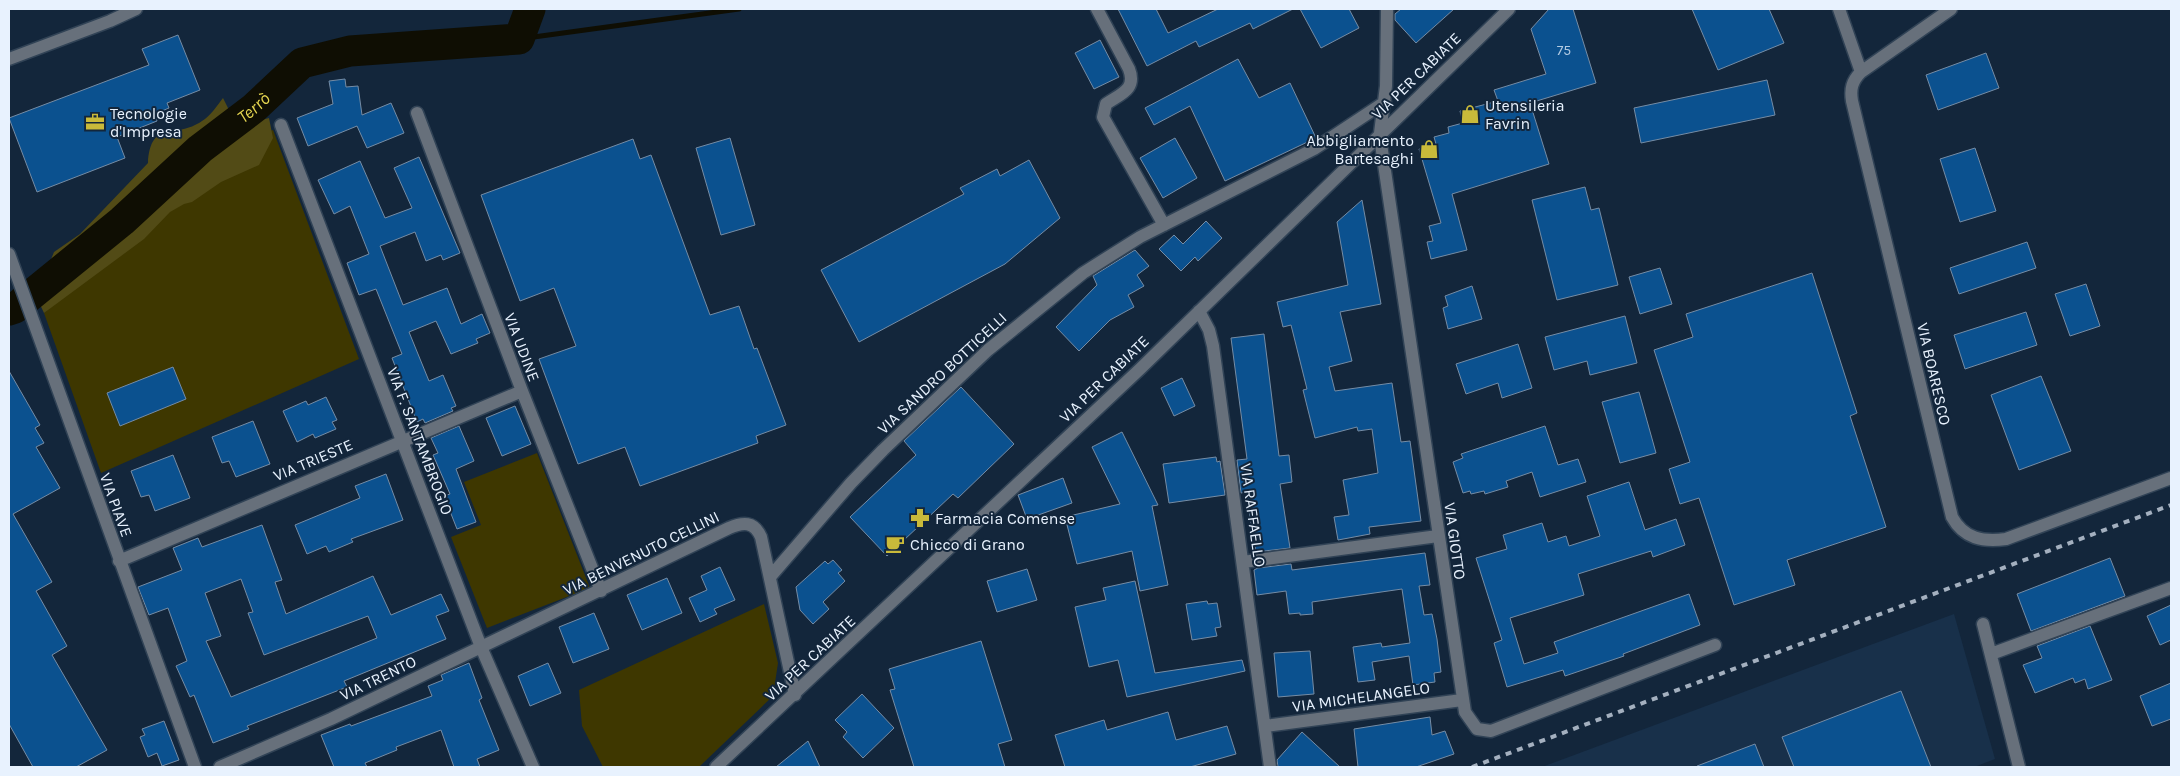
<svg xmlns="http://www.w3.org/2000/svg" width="2180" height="776" font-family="Karla,sans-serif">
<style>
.built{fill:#18304a}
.green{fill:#3e3700}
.forest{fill:#524b16}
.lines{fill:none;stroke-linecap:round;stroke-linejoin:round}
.stream{stroke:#0f0e03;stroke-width:5}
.river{stroke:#0f0e03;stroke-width:31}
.building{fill:#0b518f;stroke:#758ca5;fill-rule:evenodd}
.minor-casing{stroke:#314356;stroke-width:15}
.minor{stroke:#67707b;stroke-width:12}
.rail{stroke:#a4b0bf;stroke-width:4;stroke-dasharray:6 6;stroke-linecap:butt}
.labels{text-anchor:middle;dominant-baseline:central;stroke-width:4;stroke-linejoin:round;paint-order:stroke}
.number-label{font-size:14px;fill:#b1cae2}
.street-label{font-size:16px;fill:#e8f2fe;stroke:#13263b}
.poi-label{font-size:16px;fill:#e8f2fe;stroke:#13263b;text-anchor:start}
.water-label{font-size:18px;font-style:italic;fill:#e5d550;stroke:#13263b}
</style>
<rect width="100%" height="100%" fill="#13263b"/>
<!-- built -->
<path class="built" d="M 1954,614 L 1995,759 L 1974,767 L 1542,767 Z"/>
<!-- green -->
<path class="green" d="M 273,130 L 359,359 L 101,473 L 44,313 L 252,137 Z
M 537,453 L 590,588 L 487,628 L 451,537 L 481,525 L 464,482 Z
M 764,604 L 778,663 L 773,696 L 699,767 L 603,767 L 582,726 L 579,690 Z"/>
<!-- forest -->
<path class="forest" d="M 223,98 L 232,116 L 135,206 L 43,279 L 54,252 L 80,234 L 148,163 C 151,118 175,140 202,121 C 210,116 217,106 223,98 Z
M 269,118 L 273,138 L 259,165 L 221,182 L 192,202 L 184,204 L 170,212 L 144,239 L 44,313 L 36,296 L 149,209 L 157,198 L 175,190 L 195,173 L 201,155 L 222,137 L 238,126 Z"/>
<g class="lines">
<!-- stream -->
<path class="stream" d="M 519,39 L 739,9"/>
<!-- river -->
<path class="river" id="s1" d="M 9,310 L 15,308 L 122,221 L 200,149 L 254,108 L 302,63 L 350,51 L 519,39 L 530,9"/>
</g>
<!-- building -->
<path class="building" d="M 1118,9 L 1156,9 L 1168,33 L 1218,9 L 1293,9 L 1253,29 L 1250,23 L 1199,47 L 1196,41 L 1147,66 Z
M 1300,9 L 1349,9 L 1359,28 L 1321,48 Z
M 1401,9 L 1454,9 L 1416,43 L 1395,20 L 1395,14 Z
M 1549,9 L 1573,9 L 1596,83 L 1530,103 L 1549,164 L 1452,194 L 1467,250 L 1431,259 L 1427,242 L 1433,241 L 1429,226 L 1441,223 L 1419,149 L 1436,144 L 1434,137 L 1449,133 L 1448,127 L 1463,123 L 1460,111 L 1498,101 L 1494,90 L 1546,74 L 1531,29 Z
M 1692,9 L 1769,9 L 1784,43 L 1718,70 Z
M 178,35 L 200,90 L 167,103 L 169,108 L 155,114 L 157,121 L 117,137 L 125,158 L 37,192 L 9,118 L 149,65 L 142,49 Z
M 1100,40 L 1119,77 L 1094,89 L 1075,53 Z
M 1986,53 L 1999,88 L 1938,110 L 1926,75 Z
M 1238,59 L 1259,98 L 1290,83 L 1316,138 L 1225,181 L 1190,106 L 1154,125 L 1145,108 Z
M 345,79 L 346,87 L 358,86 L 362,115 L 391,103 L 404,133 L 367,148 L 357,126 L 308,146 L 297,118 L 333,104 L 329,81 Z
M 1767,80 L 1775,115 L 1641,143 L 1634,108 Z
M 730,138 L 755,225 L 721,235 L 696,148 Z
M 1175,138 L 1197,178 L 1163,198 L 1140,158 Z
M 633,139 L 640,159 L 651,155 L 710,315 L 739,306 L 754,349 L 757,348 L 786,425 L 756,436 L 758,443 L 640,486 L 625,447 L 578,464 L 539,359 L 576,346 L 554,288 L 520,301 L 481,195 Z
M 1975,148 L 1996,211 L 1960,222 L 1940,159 Z
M 419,157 L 460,253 L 443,260 L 441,255 L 426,261 L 415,232 L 380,246 L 403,305 L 447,288 L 461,324 L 482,314 L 490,333 L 476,339 L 478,343 L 451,354 L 436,321 L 409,332 L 429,381 L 443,375 L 456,406 L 451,408 L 453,411 L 425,423 L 423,419 L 417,422 L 392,358 L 402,354 L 376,289 L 359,295 L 347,263 L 369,254 L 350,206 L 334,214 L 318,180 L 360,161 L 385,218 L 412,208 L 394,168 Z
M 1029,160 L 1060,218 L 1005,264 L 859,342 L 821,270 L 964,194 L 960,188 L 997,169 L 1000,176 Z
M 1585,187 L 1591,210 L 1599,208 L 1618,285 L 1557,300 L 1532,200 Z
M 1362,200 L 1381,304 L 1340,312 L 1352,361 L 1329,367 L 1335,391 L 1392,383 L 1401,442 L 1410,441 L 1421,521 L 1369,527 L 1370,534 L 1338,540 L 1334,517 L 1349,515 L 1343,480 L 1378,473 L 1372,429 L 1358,431 L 1357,427 L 1315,438 L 1303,390 L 1307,389 L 1291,325 L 1283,327 L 1277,302 L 1348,285 L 1337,222 Z
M 1206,221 L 1222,238 L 1198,261 L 1195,257 L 1181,271 L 1159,249 L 1174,235 L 1183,244 Z
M 2027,242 L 2036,268 L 1959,294 L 1950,268 Z
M 1135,250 L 1149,266 L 1137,275 L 1144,286 L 1128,295 L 1134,307 L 1110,320 L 1079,351 L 1056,327 L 1097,285 L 1093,276 Z
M 1660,268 L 1672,304 L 1640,314 L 1629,277 Z
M 1812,273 L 1857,413 L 1850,416 L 1886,527 L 1787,560 L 1795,585 L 1734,605 L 1699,498 L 1680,504 L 1669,469 L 1690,462 L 1654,350 L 1693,337 L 1686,314 Z
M 2086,284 L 2100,326 L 2070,336 L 2055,294 Z
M 1472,286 L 1482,319 L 1448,329 L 1443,308 L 1448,306 L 1445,296 Z
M 2026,312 L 2037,345 L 1965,369 L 1954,335 Z
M 1625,316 L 1637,363 L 1590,375 L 1587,361 L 1554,370 L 1545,337 Z
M 1264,334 L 1279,456 L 1289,455 L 1292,482 L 1280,484 L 1290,548 L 1256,552 L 1246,492 L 1241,493 L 1237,460 L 1247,459 L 1231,338 Z
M 1518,344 L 1532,388 L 1502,398 L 1498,383 L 1466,394 L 1456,364 Z
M 173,367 L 186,399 L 120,426 L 107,393 Z
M 9,371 L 40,425 L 35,428 L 44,443 L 36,447 L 60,488 L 13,514 L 52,582 L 36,591 L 67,646 L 52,655 L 107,750 L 76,767 L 33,767 L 9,724 Z
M 2041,376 L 2071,451 L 2019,470 L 1991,395 Z
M 1182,378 L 1195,406 L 1174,416 L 1161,388 Z
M 961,387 L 1014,444 L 958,498 L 953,494 L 887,556 L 850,517 L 916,455 L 904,441 Z
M 1639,392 L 1656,453 L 1620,463 L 1602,402 Z
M 326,397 L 337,420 L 332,422 L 336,429 L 315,438 L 313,434 L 297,442 L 283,411 L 306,401 L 308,405 Z
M 515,406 L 531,444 L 502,456 L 486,418 Z
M 253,421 L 270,464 L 236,477 L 229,461 L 222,463 L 212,437 Z
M 459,426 L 474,461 L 456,469 L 476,522 L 457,529 L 444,496 L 450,494 L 433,455 L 438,453 L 431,438 Z
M 1545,426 L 1558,465 L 1578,459 L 1586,482 L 1540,497 L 1532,472 L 1506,481 L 1508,487 L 1485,494 L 1484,491 L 1471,494 L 1470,491 L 1463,493 L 1453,462 L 1463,458 L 1461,454 Z
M 1122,432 L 1158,505 L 1152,506 L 1168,585 L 1140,591 L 1132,551 L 1077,564 L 1065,517 L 1120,504 L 1092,447 Z
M 173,455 L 190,498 L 155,511 L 149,495 L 141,497 L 131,471 Z
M 1216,457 L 1217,462 L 1220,461 L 1225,495 L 1169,503 L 1163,464 Z
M 386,474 L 403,520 L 351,539 L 353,542 L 329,552 L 326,546 L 307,554 L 295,525 L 360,498 L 355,486 Z
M 1063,478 L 1072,503 L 1027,519 L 1018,495 Z
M 1629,482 L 1645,530 L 1676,519 L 1685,545 L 1653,557 L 1651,551 L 1578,574 L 1584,595 L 1510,618 L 1524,664 L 1558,653 L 1554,642 L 1689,594 L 1700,625 L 1623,654 L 1624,656 L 1565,676 L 1563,670 L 1507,687 L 1494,643 L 1502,640 L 1476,558 L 1507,549 L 1503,535 L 1542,523 L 1548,542 L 1566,536 L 1569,546 L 1600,536 L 1587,496 Z
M 262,525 L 282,580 L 275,582 L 286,614 L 373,576 L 391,615 L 441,594 L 449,611 L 436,616 L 446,639 L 344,681 L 347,687 L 247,726 L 249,729 L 213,743 L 194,695 L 190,697 L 176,666 L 187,661 L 168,608 L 149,615 L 138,587 L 182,570 L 173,548 L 198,538 L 202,547 ZM 241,579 L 253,612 L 248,613 L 264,655 L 368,616 L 377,638 L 231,697 L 206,641 L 221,636 L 205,593 Z
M 1425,553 L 1430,585 L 1419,586 L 1424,615 L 1432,614 L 1437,639 L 1441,672 L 1434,673 L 1435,682 L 1413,685 L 1409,656 L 1372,662 L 1375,680 L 1358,682 L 1353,647 L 1381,643 L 1382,647 L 1410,643 L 1402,589 L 1312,602 L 1313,614 L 1300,615 L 1300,613 L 1289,614 L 1286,591 L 1257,595 L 1254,570 L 1258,568 L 1291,564 L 1292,570 Z
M 2110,558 L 2125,596 L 2031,631 L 2017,594 Z
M 833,560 L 842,570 L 838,573 L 845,581 L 823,602 L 829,609 L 813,624 L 800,610 L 796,587 L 825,561 L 828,564 Z
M 720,567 L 735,600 L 714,609 L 717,614 L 700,622 L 689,598 L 707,590 L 701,576 Z
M 1027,569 L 1037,600 L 997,612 L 987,581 Z
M 667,578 L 682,613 L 642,630 L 627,595 Z
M 1135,581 L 1155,673 L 1242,660 L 1245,671 L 1127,697 L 1118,660 L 1089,667 L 1075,607 L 1106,600 L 1103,588 Z
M 1207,601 L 1208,604 L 1217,603 L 1221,627 L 1215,628 L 1217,636 L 1192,640 L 1186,604 Z
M 2171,605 L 2171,640 L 2160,645 L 2147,616 Z
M 594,613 L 609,649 L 573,663 L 559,627 Z
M 2090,626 L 2112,680 L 2088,689 L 2085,679 L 2075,683 L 2073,678 L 2035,693 L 2023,665 L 2042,658 L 2037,646 Z
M 981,641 L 1012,740 L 998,744 L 1005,767 L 914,767 L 890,690 L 895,689 L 889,669 Z
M 1310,651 L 1314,694 L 1278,697 L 1274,653 Z
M 469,663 L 482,698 L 479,700 L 499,750 L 477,759 L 480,767 L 454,767 L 441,730 L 396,747 L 397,750 L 365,763 L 367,767 L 334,767 L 321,735 L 350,724 L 351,726 L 432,696 L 428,686 L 443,680 L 441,675 Z
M 548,663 L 561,693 L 530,706 L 518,676 Z
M 2171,683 L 2171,719 L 2152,726 L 2140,696 Z
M 1901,691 L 1931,767 L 1794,767 L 1782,737 Z
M 862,694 L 894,728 L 863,758 L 843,737 L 847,732 L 835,720 Z
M 1168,712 L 1176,740 L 1227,726 L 1236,754 L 1190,767 L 1065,767 L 1055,735 L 1104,720 L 1107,730 Z
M 1430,717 L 1432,735 L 1445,731 L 1454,754 L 1416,767 L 1358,767 L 1354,729 Z
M 164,721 L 179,760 L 162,766 L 157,753 L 148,757 L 140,737 L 145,735 L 142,729 Z
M 1302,732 L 1340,767 L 1278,767 L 1277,760 Z
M 808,741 L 820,767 L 776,767 Z
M 1755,744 L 1764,767 L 1697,767 L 1697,766 Z"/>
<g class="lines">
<!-- minor casing -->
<g class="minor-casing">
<path id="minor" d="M 1097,9 L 1129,69 C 1137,90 1120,94 1106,104 L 1103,117 L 1164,225
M 1387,9 L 1386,86 L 1380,133 L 1381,144 L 1465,712 L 1477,729 L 1491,731 L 1715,645
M 1839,9 L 1861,72
M 1951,9 L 1861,72 C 1852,81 1850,89 1852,101 L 1952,517 C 1964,539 1983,542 2006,539 L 2171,478
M 9,59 L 110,21 L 136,9
M 417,113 L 522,391 L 601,591
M 281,125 L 481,647 L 533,767
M 9,254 L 195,767
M 1199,311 L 1209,330 L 1213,346 L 1270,767
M 119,561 L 522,391
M 1243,562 L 1438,536
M 770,577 L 851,483 L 883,450 L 988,350 L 1083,273 L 1140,237 L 1314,149 L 1385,102
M 1983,624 L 2019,767
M 1991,654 L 2171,588
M 1265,726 L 1462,700
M 220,767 L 331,719 L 729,528 C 743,522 754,521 761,537 L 795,695
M 716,767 L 1140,369 L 1509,9"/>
</g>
<!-- minor -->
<use href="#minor" class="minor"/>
<!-- rail -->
<path class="rail" d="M 1472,767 L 2171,505"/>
</g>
<!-- icons -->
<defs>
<g id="shop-bare" transform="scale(1.5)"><path d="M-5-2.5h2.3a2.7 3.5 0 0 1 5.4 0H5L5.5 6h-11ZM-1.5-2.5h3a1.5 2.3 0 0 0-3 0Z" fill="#c9ba3a" stroke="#13263b" stroke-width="2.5" paint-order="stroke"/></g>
<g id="office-bare" transform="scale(1.5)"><path d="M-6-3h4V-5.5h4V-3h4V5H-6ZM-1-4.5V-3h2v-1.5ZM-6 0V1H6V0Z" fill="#c9ba3a" stroke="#13263b" stroke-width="2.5" paint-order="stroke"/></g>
<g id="pharmacy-bare" transform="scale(1.5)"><path d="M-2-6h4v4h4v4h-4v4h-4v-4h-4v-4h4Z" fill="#c9ba3a" stroke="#13263b" stroke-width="2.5" paint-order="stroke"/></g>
<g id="cafe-bare" transform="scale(1.5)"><path d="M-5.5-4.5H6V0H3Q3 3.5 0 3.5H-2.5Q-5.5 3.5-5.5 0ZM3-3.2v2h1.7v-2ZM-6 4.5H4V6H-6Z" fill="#c9ba3a" stroke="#13263b" stroke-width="2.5" paint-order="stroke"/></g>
</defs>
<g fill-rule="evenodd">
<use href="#shop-bare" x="1470" y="114"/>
<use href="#office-bare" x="95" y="122"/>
<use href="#shop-bare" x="1429" y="149"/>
<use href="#pharmacy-bare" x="920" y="518"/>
<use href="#cafe-bare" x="895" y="544"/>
</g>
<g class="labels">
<!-- number labels -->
<g class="number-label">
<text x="1564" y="50">75</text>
</g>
<!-- street labels -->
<g class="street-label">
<text transform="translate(1416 76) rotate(-44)">VIA PER CABIATE</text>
<text transform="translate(522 347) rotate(69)">VIA UDINE</text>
<text transform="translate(942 373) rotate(-43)">VIA SANDRO BOTTICELLI</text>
<text transform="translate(1934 374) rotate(77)">VIA BOARESCO</text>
<text transform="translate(1104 379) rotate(-44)">VIA PER CABIATE</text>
<text transform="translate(420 441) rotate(69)">VIA F. SANTAMBROGIO</text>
<text transform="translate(313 460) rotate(-23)">VIA TRIESTE</text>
<text transform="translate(116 505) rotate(70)">VIA PIAVE</text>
<text transform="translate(1253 515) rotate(82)">VIA RAFFAELLO</text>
<text transform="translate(1455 541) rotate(82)">VIA GIOTTO</text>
<text transform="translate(641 553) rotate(-26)">VIA BENVENUTO CELLINI</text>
<text transform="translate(810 658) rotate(-43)">VIA PER CABIATE</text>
<text transform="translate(378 678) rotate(-26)">VIA TRENTO</text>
<text transform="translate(1361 697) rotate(-8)">VIA MICHELANGELO</text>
</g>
<!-- poi labels -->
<g class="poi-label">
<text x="1485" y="105">Utensileria<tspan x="1485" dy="18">Favrin</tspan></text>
<text x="110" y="113">Tecnologie<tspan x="110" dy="18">d'Impresa</tspan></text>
<text x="1414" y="140" text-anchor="end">Abbigliamento<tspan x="1414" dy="18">Bartesaghi</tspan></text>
<text x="935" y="518">Farmacia Comense</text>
<text x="910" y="544">Chicco di Grano</text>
</g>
<!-- water labels -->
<g class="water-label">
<text stroke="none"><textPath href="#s1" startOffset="318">Terrò</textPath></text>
</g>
</g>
<!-- border -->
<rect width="2180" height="776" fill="none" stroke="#e8f2fe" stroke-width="20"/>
</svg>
